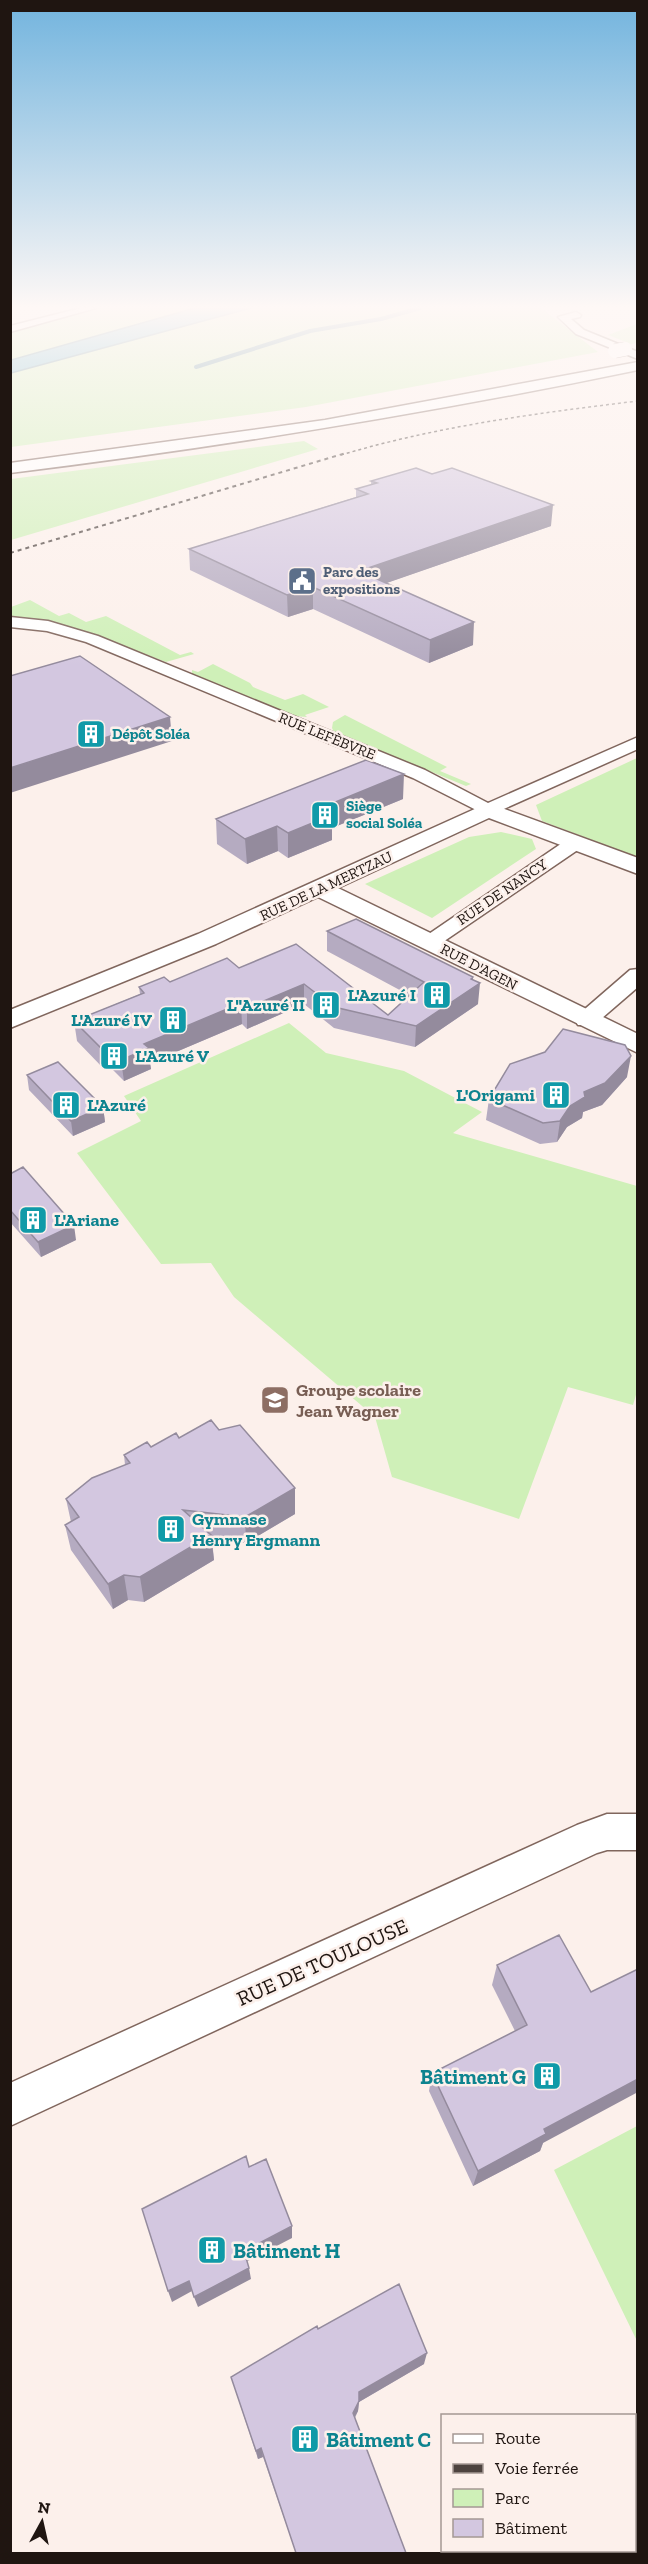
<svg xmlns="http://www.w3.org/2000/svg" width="648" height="2564" font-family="'Zilla Slab',serif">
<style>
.green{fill:#cff0b8}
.water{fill:#62b5ce;stroke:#4e8595;stroke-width:1.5}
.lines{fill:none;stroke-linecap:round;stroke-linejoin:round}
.stream{stroke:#4e8595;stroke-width:4}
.minor-casing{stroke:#80665d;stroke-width:3}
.secondary-casing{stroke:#80665d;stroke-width:3}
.motorway-casing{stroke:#80665d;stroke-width:3}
.minor{fill:#fff;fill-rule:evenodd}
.secondary{fill:#fff;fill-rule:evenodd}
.motorway{fill:#fff;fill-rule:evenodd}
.rail-far1{stroke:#4d433f;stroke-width:1.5;stroke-dasharray:3 3;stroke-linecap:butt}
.rail{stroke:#4d433f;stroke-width:2;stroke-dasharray:4 4;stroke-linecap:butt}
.motorway-bridge-casing{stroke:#80665d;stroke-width:15;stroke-linecap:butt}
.motorway-bridge{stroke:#fff;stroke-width:14}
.wall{fill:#b5abc1}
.shaded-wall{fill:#948b9d}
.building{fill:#d3c7e0;stroke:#948b9d;stroke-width:1.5}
.labels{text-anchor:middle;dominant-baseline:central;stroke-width:5;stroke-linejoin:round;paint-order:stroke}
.far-service-label{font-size:15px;font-weight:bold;fill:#4e5e75;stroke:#fcf0eb;text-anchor:start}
.far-culture-label{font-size:15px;font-weight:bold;fill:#0d838f;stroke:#fcf0eb;text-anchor:start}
.far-street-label{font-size:15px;fill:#1f1511;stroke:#fcf0eb}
.culture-label{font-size:18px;font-weight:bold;fill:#0d838f;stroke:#fcf0eb;text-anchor:end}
.education-label{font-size:18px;font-weight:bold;fill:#785e54;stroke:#fcf0eb;text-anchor:start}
.near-street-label{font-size:21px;fill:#1f1511;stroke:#fcf0eb}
.near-culture-label{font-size:21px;font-weight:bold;fill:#0d838f;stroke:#fcf0eb;text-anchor:start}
</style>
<rect width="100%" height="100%" fill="#fcf0eb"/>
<!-- green -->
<path class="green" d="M 100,308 L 195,308 L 11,360 L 10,331 Z
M 251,308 L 541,308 L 598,352 L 306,407 L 11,447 L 11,373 Z
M 637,324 L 637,343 L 631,344 L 608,335 Z
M 304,441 L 318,449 L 11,540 L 11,479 Z
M 30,600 L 59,616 L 69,613 L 86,622 L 106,616 L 180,655 L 191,652 L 194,654 L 166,662 L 85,632 L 11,619 L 11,607 Z
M 213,664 L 250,683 L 253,687 L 285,700 L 303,694 L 329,707 L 305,715 L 307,717 L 294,716 L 192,674 L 192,670 L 198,672 Z
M 345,715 L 447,767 L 440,771 L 471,784 L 466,786 L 334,732 L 332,728 L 333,722 Z
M 637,758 L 637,857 L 542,821 L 536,805 Z
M 501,832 L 532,839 L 536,849 L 432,918 L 365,884 L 469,837 Z
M 289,1023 L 326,1053 L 404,1071 L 482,1112 L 453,1133 L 637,1186 L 638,1388 L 633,1405 L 568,1387 L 519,1519 L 392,1477 L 375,1417 L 234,1297 L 211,1263 L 161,1264 L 77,1153 L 141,1121 L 124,1096 Z
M 637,2126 L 637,2341 L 554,2170 Z"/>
<!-- water -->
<path class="water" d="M 195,308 L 251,308 L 11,373 L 11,360 Z"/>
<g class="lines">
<!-- stream -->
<path class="stream" d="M 196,367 L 310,331 L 381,319 L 420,308"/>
<!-- minor casing -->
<g class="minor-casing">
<path id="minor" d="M 81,308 L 96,308 L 10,332 L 10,326 Z
M 576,312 L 581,315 L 580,317 L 571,319 L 584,330 L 638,352 L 638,359 L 576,334 L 558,317 Z
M 10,617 L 48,621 L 98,636 L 425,770 L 488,803 L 638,737 L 638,749 L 488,816 L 413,778 L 86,642 L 47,631 L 10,627 Z
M 575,837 L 585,843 L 582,847 L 437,946 L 423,946 L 419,942 L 423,938 L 568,839 Z
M 638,969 L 638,987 L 594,1025 L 578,1025 L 575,1020 L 578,1015 L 630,970 Z
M 607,1814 L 638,1814 L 638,1850 L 607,1850 L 597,1853 L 10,2126 L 10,2083 L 577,1825 Z"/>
</g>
<!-- secondary casing -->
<g class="secondary-casing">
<path id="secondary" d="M 488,803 L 638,858 L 638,874 L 489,818 L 338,888 L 638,1034 L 638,1053 L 318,897 L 216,944 L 10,1028 L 10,1010 L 198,934 Z"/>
</g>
<!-- motorway casing -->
<g class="motorway-casing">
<path id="motorway" d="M 638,362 L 638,370 C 430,413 221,447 10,473 L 10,463 L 325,420 Z"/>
</g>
<!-- minor -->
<use href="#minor" class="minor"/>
<!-- secondary -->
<use href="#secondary" class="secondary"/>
<!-- motorway -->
<use href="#motorway" class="motorway"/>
<!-- rail-far1 -->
<path class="rail-far1" d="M 341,455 C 438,426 538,413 638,401"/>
<!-- rail -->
<path class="rail" d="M 10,553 L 346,453"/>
<!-- motorway-bridge casing -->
<g class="motorway-bridge-casing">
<path id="motorway-bridge" d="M 615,351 L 625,349"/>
</g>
<!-- motorway-bridge -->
<use href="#motorway-bridge" class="motorway-bridge"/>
</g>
<!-- wall -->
<path class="wall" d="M 371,481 L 551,526 L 386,583 L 473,645 L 429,663 L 313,609 L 288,617 L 190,570 L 189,549 L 356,497 L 356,489 L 371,485 Z
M 403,799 L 332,828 L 332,840 L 288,858 L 278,851 L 247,864 L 217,844 L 216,819 Z
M 327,931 L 473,977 L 473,980 L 478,1004 L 415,1047 L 334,1028 L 304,1004 L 247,1029 L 242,1024 L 150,1063 L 151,1069 L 124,1081 L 108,1065 L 103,1068 L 77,1041 L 74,1021 L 140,994 L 139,987 L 239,968 L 296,944 L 388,1015 L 409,995 L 327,951 Z
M 27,1075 L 103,1107 L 105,1122 L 73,1136 L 29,1090 Z
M 627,1077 L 602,1105 L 583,1112 L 582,1118 L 567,1127 L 557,1142 L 540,1144 L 486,1120 L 489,1099 Z
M 10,1174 L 76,1240 L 41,1257 L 10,1222 Z
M 219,1430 L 295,1488 L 295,1514 L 246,1543 L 212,1539 L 214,1560 L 144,1602 L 128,1600 L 113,1609 L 71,1550 L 65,1525 L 71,1522 L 66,1499 L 125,1465 L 124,1455 L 179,1438 Z
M 559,1935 L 543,2143 L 540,2151 L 473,2186 L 429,2091 L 432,2073 L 515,2031 L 492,1985 L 497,1965 Z
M 318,2329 L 424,2364 L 359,2402 L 358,2411 L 355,2418 L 406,2553 L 296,2553 L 263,2457 L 258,2459 L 231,2377 Z"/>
<!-- shaded-wall -->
<path class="shaded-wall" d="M 553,505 L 551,526 L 358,593 L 359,571 Z
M 313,587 L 313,609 L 288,617 L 287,595 Z
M 474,622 L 473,645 L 429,663 L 430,640 Z
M 170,717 L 172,741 L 10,793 L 10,768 Z
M 404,774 L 403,799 L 332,828 L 332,840 L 288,858 L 288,833 L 321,808 Z
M 277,826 L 278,851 L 247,864 L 245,839 Z
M 473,977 L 472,988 L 480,983 L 478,1004 L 415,1047 L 416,1026 Z
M 304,984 L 304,1004 L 247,1029 L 247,1008 Z
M 241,1003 L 242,1024 L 150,1063 L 151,1069 L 124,1081 L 121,1060 L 144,1044 Z
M 105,1045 L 108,1065 L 103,1068 L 100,1047 Z
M 631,1056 L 627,1077 L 602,1105 L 583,1112 L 582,1118 L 567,1127 L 557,1142 L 560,1121 L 570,1106 L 584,1092 Z
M 103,1107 L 105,1122 L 73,1136 L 71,1121 Z
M 74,1225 L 76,1240 L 41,1257 L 38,1242 Z
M 295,1488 L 295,1514 L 246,1543 L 245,1517 Z
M 211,1535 L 214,1560 L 144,1602 L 140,1577 Z
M 124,1575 L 128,1600 L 113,1609 L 108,1584 Z
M 638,2079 L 638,2092 L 543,2143 L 540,2151 L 473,2186 L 478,2171 L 544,2129 Z
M 292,2226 L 292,2238 L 246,2262 L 244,2251 Z
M 249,2268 L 251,2279 L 198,2307 L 194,2297 Z
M 189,2281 L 192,2291 L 172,2302 L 168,2291 Z
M 427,2353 L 424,2364 L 359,2402 L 358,2411 L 352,2422 L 353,2413 L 359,2392 Z
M 261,2448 L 263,2457 L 258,2459 L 256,2451 Z"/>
<!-- building -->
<path class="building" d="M 416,468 L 432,474 L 452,468 L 553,505 L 359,571 L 474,622 L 430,640 L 313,587 L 287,595 L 189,549 L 368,494 L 356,489 L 377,483 L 371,481 Z
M 80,656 L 170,717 L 10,768 L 10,676 Z
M 366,760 L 404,774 L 321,808 L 332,815 L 288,833 L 277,826 L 245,839 L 216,819 Z
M 356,919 L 473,977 L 471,979 L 480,983 L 416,1026 L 334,1007 L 304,984 L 247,1008 L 241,1003 L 144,1044 L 149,1048 L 121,1060 L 105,1045 L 100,1047 L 74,1021 L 144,993 L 139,987 L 164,977 L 170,982 L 227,958 L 239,968 L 296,944 L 388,1015 L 424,982 L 327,931 Z
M 563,1029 L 625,1045 L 631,1056 L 605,1083 L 584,1092 L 585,1097 L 570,1106 L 560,1121 L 543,1123 L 489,1099 L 510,1064 L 545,1052 Z
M 58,1062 L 103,1107 L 71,1121 L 27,1075 Z
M 23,1167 L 74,1225 L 38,1242 L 10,1210 L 10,1174 Z
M 211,1420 L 219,1430 L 240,1425 L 295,1488 L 245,1517 L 183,1510 L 211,1535 L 140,1577 L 124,1575 L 108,1584 L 65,1525 L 79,1517 L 66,1499 L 92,1478 L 130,1463 L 124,1455 L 147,1442 L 151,1447 L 176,1433 L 179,1438 Z
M 559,1935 L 591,1992 L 638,1969 L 638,2079 L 544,2129 L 546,2134 L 478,2171 L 432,2073 L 527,2025 L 497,1965 Z
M 246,2156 L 249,2167 L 266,2159 L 292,2226 L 244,2251 L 249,2268 L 194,2297 L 189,2281 L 168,2291 L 142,2209 Z
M 399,2284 L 427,2353 L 359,2392 L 359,2401 L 353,2413 L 406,2553 L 296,2553 L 261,2448 L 256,2451 L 231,2377 L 317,2326 L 318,2329 Z"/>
<!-- sky -->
<linearGradient id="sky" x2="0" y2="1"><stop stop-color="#72b4de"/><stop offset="0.46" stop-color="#fef8f6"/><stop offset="1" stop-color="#fef8f6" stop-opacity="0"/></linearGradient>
<rect width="648" height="667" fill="url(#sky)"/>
<!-- icons -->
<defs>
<g id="civic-square" transform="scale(1.5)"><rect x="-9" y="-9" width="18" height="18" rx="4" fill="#5c6f8a" stroke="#fcf0eb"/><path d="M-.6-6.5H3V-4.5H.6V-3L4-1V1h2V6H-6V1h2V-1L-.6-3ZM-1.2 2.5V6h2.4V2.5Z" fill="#fff"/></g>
<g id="building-square" transform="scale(1.5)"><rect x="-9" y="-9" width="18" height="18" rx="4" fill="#0f9aa8" stroke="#fcf0eb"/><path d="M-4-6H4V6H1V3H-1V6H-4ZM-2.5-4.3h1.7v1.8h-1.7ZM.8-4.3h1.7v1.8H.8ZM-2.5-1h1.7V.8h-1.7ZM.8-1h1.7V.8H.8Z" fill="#fff"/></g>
<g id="school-square" transform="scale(1.5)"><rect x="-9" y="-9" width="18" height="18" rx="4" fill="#8d6e63" stroke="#fcf0eb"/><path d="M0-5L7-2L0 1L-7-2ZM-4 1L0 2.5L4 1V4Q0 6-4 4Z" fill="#fff"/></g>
</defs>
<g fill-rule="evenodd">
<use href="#civic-square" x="302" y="581"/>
<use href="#building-square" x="91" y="734"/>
<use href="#building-square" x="325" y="815"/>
<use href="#building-square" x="437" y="995"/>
<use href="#building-square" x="326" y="1005"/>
<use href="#building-square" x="173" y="1020"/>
<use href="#building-square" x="114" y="1056"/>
<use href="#building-square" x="556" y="1095"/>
<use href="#building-square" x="66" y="1105"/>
<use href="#building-square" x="33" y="1220"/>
<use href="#school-square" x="275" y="1400"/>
<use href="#building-square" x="171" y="1529"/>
<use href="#building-square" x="547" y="2076"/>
<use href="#building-square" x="212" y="2250"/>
<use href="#building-square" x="305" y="2439"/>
</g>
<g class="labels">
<!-- far-service labels -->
<g class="far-service-label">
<text x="323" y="572">Parc des<tspan x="323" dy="17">expositions</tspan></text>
</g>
<!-- far-culture labels -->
<g class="far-culture-label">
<text x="112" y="734">Dépôt Soléa</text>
<text x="346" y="806">Siège<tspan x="346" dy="17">social Soléa</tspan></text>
</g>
<!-- far-street labels -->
<g class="far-street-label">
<text transform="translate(327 736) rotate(22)">RUE LEFÈBVRE</text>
<text transform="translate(326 886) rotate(-25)">RUE DE LA MERTZAU</text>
<text transform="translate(502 892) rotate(-34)">RUE DE NANCY</text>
<text transform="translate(479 967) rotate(27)">RUE D'AGEN</text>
</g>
<!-- culture labels -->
<g class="culture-label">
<text x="416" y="995">L'Azuré I</text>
<text x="305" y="1005">L"Azuré II</text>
<text x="152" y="1020">L'Azuré IV</text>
<text x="135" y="1056" text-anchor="start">L'Azuré V</text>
<text x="535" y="1095">L'Origami</text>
<text x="87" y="1105" text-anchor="start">L'Azuré</text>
<text x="54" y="1220" text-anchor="start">L'Ariane</text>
<text x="192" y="1519" text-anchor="start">Gymnase<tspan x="192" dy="21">Henry Ergmann</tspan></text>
</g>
<!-- education labels -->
<g class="education-label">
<text x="296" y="1390">Groupe scolaire<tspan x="296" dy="21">Jean Wagner</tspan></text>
</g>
<!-- near-street labels -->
<g class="near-street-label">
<text transform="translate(322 1962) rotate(-24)">RUE DE TOULOUSE</text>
</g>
<!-- near-culture labels -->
<g class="near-culture-label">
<text x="526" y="2076" text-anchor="end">Bâtiment G</text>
<text x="233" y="2250">Bâtiment H</text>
<text x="326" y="2439">Bâtiment C</text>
</g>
</g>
<!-- border -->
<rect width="648" height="2564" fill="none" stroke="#1f1511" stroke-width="24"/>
<!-- legend -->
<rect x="441" y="2414" width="195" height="138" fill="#fcf0eb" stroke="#a49894" stroke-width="1.5"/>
<rect x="453" y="2434" width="30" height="9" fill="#ffffff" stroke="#a49894" stroke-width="1.5"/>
<text x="495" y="2444" font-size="18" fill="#1f1511">Route</text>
<rect x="453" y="2464" width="30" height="9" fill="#4d433f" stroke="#a49894" stroke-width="1.5"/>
<text x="495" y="2474" font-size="18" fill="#1f1511">Voie ferrée</text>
<rect x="453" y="2489" width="30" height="18" fill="#cff0b8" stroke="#a49894" stroke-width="1.5"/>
<text x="495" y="2504" font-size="18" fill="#1f1511">Parc</text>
<rect x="453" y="2519" width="30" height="18" fill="#d3c7e0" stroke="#a49894" stroke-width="1.5"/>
<text x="495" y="2534" font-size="18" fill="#1f1511">Bâtiment</text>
<!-- north arrow -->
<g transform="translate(42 2522) rotate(8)" stroke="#fcf0eb" stroke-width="4.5" paint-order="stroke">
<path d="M0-4.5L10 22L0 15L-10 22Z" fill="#1f1511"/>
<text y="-9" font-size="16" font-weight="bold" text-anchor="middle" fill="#1f1511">N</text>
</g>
</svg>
